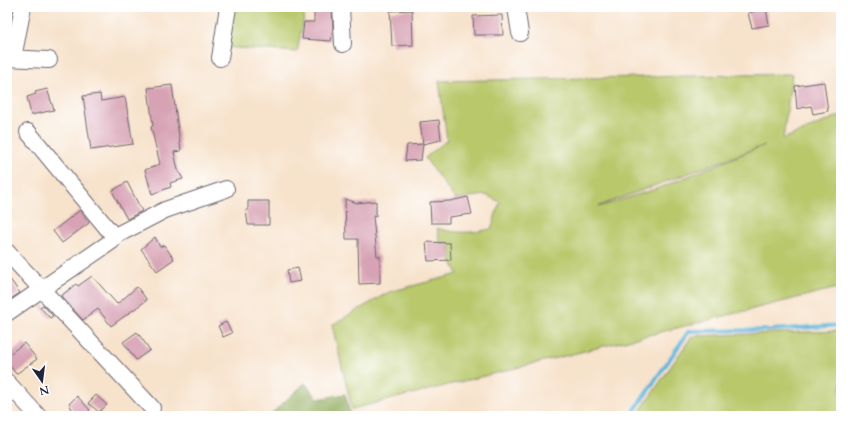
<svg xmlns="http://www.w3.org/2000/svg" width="848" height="423" font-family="Cardo,serif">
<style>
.green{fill:#b8c86b;stroke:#6d7553;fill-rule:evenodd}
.forest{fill:#92ac5f;stroke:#5a674d}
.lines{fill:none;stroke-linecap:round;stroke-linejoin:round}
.stream{stroke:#60b6dc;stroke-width:4}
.building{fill:#d7a2b3}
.minor-casing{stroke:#6d656d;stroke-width:18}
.minor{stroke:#fff;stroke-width:16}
</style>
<rect width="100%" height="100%" fill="#fff"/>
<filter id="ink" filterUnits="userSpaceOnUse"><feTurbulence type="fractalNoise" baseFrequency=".025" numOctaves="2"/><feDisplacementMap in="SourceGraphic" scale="8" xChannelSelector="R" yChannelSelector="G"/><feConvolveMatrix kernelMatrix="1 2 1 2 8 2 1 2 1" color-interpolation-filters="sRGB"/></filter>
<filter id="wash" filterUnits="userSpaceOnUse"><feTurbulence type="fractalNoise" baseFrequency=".012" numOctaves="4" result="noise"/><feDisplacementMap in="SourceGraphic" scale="16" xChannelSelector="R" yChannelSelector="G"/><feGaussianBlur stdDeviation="0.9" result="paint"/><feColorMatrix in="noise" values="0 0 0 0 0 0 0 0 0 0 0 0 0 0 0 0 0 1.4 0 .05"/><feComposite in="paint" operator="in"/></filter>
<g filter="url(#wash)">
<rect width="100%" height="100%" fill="#f7e2cb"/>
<!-- green -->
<path class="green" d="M 230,7 L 306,7 L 297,52 L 222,47 Z
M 792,74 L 783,139 L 841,115 L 841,287 L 352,409 L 332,325 L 389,292 L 458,274 L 451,260 L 450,243 L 440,243 L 437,228 C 455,234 473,233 491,229 L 500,202 L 486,195 L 455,199 L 425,158 L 447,140 L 439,81 ZM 765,145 L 662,187 L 599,207 L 599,206 Z
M 841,331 L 841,416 L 635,416 L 640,411 L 692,336 Z"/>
<!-- forest -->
<path class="forest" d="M 305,383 L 318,399 L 345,394 L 351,416 L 269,416 Z
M 233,411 L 268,416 L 229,416 Z"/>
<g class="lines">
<!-- stream -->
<path class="stream" d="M 628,416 L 634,411 L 689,331 L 771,330 L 841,325"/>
</g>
<g id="blocks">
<!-- building -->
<path class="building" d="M 314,7 L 332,7 L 333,28 L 331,41 L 302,39 L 304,22 L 314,22 Z
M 766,9 L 769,25 L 752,28 L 748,13 Z
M 412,10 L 413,45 L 392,46 L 390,11 Z
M 502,15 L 503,35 L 474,35 L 473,16 Z
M 824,82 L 828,111 L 813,114 L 811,106 L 797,109 L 795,86 Z
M 172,85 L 181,151 L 174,152 L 178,170 L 183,179 L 170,183 L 171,187 L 152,194 L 145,170 L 160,164 L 151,127 L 153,126 L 148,88 Z
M 47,89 L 54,110 L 31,115 L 27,97 L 36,94 L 35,92 Z
M 100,94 L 101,101 L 125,97 L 133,144 L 91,150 L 83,96 Z
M 439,120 L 441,140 L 423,144 L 420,122 Z
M 423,144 L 421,160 L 405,161 L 407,145 Z
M 127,182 L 142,211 L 127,219 L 112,191 Z
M 468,197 L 472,214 L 449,217 L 449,223 L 431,223 L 430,202 L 450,201 Z
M 345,199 L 357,203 L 376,201 L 376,217 L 373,216 L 377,256 L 380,256 L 380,283 L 359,284 L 358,239 L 346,239 Z
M 248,201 L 269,201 L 269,225 L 248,225 L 246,210 L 248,210 Z
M 80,210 L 89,223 L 62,243 L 53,231 Z
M 155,237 L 160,247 L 164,245 L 174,259 L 157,271 L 141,249 Z
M 426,242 L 450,243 L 451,260 L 428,261 Z
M 298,268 L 301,281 L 289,283 L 287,270 Z
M 7,275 L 20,293 L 7,301 Z
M 92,276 L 117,304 L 137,287 L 147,300 L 111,326 L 98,309 L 83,320 L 61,296 L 76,284 L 78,286 Z
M 43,305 L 53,316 L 50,318 L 40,307 Z
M 226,322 L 232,333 L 223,337 L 218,326 Z
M 137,332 L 150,350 L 136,360 L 123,342 Z
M 24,343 L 37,359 L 16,374 L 7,362 L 7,356 Z
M 96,395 L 107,405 L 99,412 L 88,403 Z
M 77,396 L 90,410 L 83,416 L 76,416 L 71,410 L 72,409 L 69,404 Z"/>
</g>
</g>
<g filter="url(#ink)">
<use href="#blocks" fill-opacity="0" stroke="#6d656d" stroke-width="1"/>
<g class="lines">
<!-- minor casing -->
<g class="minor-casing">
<path id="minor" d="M 341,7 L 343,44
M 516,7 L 520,33
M 7,58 L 49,60
M 13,58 L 23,7
M 220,58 L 228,7
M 28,132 L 112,234 L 113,237
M 7,252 L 152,408
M 7,313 L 112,241 L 113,237 L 165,210 L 226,189
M 7,382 L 38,416"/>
</g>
<!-- minor -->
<use href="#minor" class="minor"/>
</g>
</g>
<!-- margin -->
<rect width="848" height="423" fill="none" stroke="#fff" stroke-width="24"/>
<!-- north arrow -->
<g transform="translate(42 381) rotate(166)" stroke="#ffffff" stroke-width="3" paint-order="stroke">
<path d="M0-3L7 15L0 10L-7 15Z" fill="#22223b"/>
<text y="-6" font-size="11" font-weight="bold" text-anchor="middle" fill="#22223b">N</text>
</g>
</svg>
